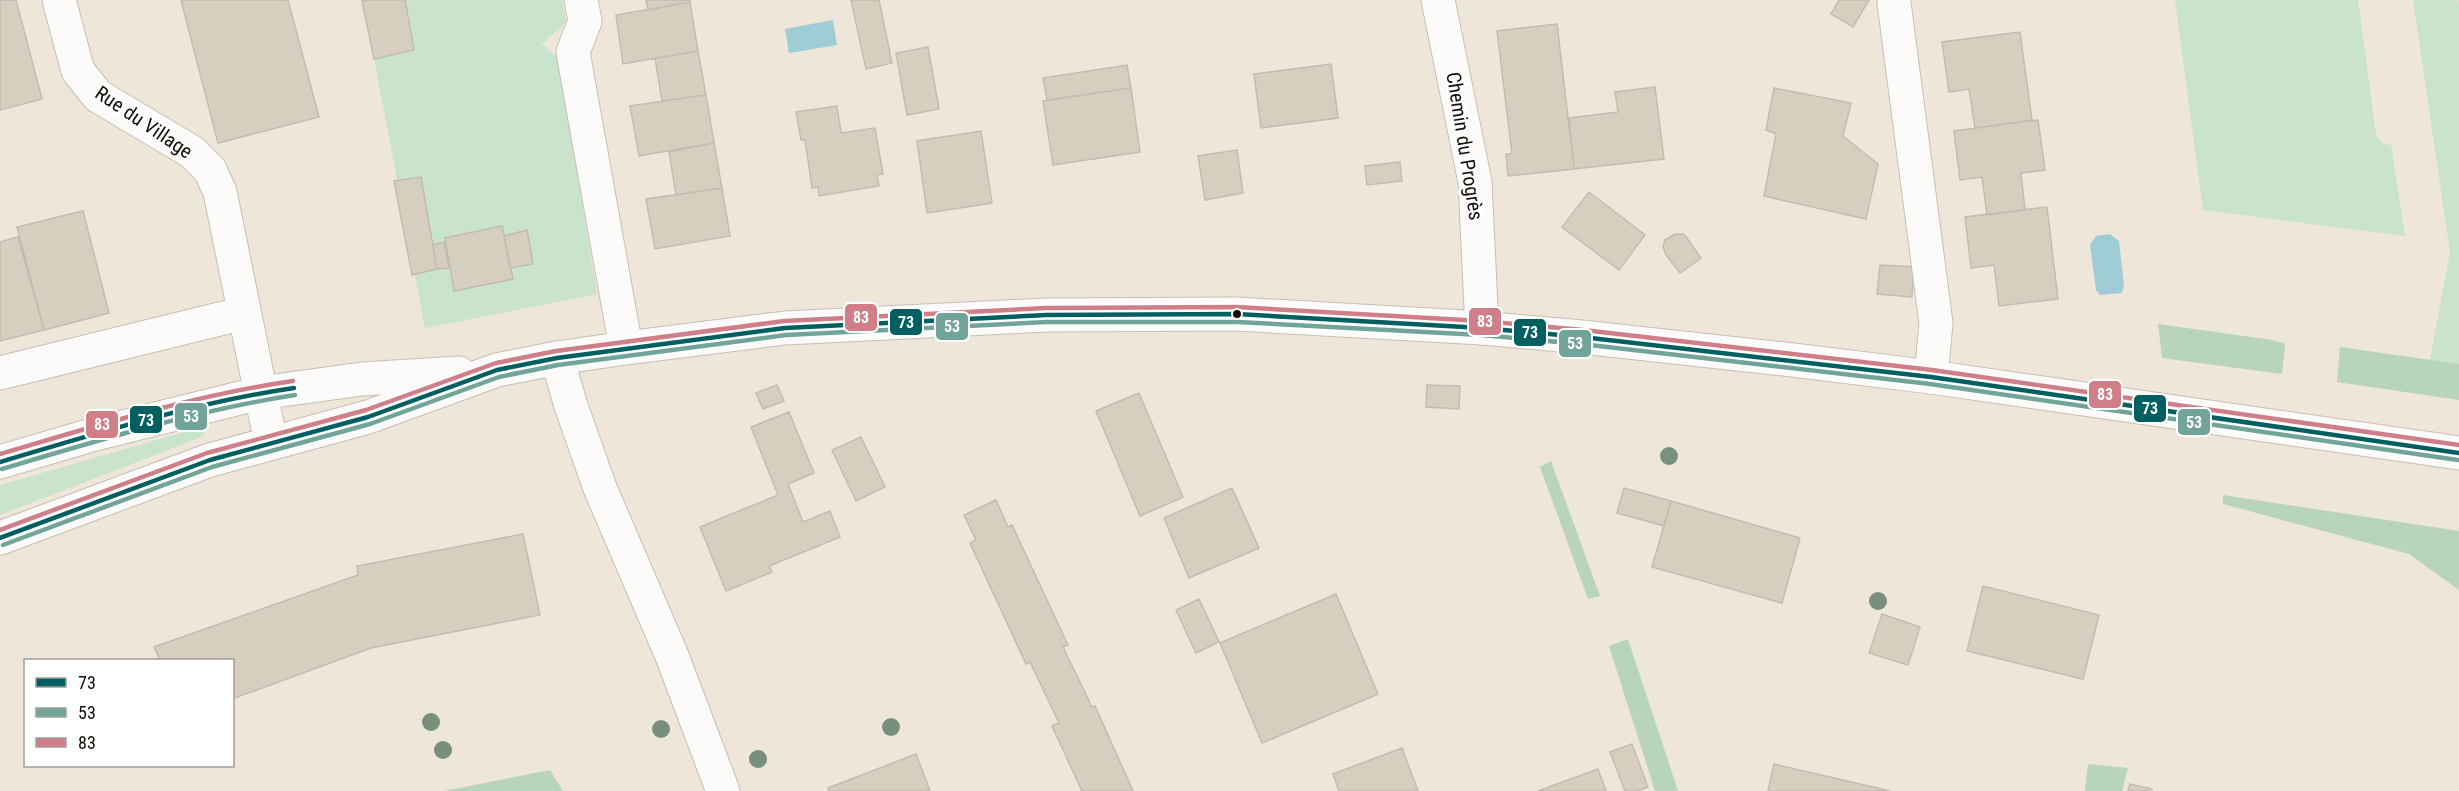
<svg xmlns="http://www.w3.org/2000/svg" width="2459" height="791" font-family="'Roboto Condensed',sans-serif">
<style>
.green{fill:#c9e3cc}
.forest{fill:#b8d4bd}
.water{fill:#9fccd5}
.building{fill:#d7cfbe;stroke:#c2bcb2;stroke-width:1.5}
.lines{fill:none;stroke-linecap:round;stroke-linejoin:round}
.minor-casing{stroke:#c5bfb4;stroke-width:35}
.major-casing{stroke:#c5bfb4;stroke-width:35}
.minor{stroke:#fcfbf9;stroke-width:33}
.major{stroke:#fcfbf9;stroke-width:33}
.bus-1-casing{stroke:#fff;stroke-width:9}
.bus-2-casing{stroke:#fff;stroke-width:9}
.bus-3-casing{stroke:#fff;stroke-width:9}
.bus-1{stroke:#005f61;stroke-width:4.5}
.bus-2{stroke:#71a599;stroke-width:4.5}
.bus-3{stroke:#d07f89;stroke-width:4.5}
.tree{fill:#798f7d}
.bus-dot{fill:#120e06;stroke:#fff;stroke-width:2}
.labels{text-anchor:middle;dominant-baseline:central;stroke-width:6;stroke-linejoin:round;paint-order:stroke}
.street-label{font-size:20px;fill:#120e06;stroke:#fff}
.line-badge{stroke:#fff;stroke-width:2}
.badge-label{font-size:16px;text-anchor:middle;font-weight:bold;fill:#fff}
</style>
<rect width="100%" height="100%" fill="#eee6d8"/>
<!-- green -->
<path class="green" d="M 363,0 L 562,0 L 566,22 L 542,44 L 559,59 L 597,294 L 425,328 Z
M 2175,0 L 2358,0 L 2376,135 L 2383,144 L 2391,145 L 2405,236 L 2203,210 Z
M 2413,0 L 2458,0 L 2459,4 L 2459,364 L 2430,360 L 2450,252 Z
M 202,427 L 204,436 L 0,515 L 0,485 Z"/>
<!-- forest -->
<path class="forest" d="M 2158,324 L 2273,340 L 2285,344 L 2282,374 L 2162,358 Z
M 2340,347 L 2459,364 L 2459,400 L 2337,382 Z
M 1551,461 L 1600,596 L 1588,599 L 1540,467 Z
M 2223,495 L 2459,531 L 2459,590 L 2409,554 L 2223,504 Z
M 1628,639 L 1678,791 L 1655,791 L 1609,646 Z
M 2088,764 L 2128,768 L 2122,791 L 2085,791 Z
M 550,770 L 563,791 L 444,791 Z"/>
<!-- water -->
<path class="water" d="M 833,20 L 837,45 L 789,53 L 785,29 Z
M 2110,234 L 2119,241 L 2124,286 L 2122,293 L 2100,295 L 2096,290 L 2090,245 L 2096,236 Z"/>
<!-- building -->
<path class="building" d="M 0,0 L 16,0 L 42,99 L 0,110 Z
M 181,0 L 288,0 L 319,117 L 218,143 Z
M 367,0 L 405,0 L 414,50 L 374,59 L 362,1 Z
M 646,0 L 690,0 L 690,2 L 648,10 Z
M 851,0 L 879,0 L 892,63 L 866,69 Z
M 1839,0 L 1869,0 L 1853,27 L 1831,14 Z
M 690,2 L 698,51 L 623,64 L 616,15 Z
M 1557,24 L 1574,169 L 1508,176 L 1506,154 L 1512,154 L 1497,31 Z
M 2020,32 L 2032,120 L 1975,128 L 1969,89 L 1949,92 L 1942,42 Z
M 928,47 L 939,109 L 907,115 L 896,53 Z
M 698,51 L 706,95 L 662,101 L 655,58 Z
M 1331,64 L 1338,118 L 1261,128 L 1254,74 Z
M 1127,65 L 1131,88 L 1047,100 L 1043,78 Z
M 1655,87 L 1664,159 L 1574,169 L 1569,118 L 1618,112 L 1615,92 Z
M 1131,88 L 1140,152 L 1053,165 L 1043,101 Z
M 1774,88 L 1851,103 L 1843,136 L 1878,164 L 1866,219 L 1764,196 L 1776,134 L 1766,130 Z
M 706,95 L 714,143 L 639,156 L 630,106 Z
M 837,106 L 841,133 L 875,128 L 883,174 L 877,175 L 879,186 L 819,196 L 818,187 L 812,188 L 805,140 L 801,140 L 796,112 Z
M 2038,120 L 2045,170 L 2021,173 L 2025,210 L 1987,215 L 1982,177 L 1960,180 L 1954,131 Z
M 981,131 L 992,203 L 927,213 L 917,141 Z
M 714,143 L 722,188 L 676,195 L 669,152 Z
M 1237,150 L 1243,193 L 1205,200 L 1198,156 Z
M 1400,162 L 1402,181 L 1367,185 L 1365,166 Z
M 421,177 L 437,269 L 412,275 L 394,181 Z
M 722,188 L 730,236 L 655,249 L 646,199 Z
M 1589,192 L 1645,235 L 1619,270 L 1562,227 Z
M 2047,207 L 2058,299 L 1999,306 L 1994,265 L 1971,268 L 1965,217 Z
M 83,211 L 109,313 L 44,330 L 17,227 Z
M 502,226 L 513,279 L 454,291 L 445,238 Z
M 527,230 L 533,264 L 510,268 L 504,236 Z
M 1675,234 L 1683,234 L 1687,238 L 1701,258 L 1680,273 L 1666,255 L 1663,247 L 1665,240 Z
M 18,237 L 44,330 L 0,341 L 0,242 Z
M 444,242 L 449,268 L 437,269 L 433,245 Z
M 1880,265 L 1914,267 L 1912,297 L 1877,294 Z
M 777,385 L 784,401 L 763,409 L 756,393 Z
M 1427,385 L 1460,386 L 1459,409 L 1426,407 Z
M 1139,393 L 1183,497 L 1140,516 L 1096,411 Z
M 789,412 L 814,473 L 788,484 L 803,522 L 830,511 L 840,537 L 769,566 L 772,572 L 726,591 L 700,527 L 778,495 L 751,427 Z
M 861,437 L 885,487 L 856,501 L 832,450 Z
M 1232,488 L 1259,548 L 1189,578 L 1164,518 Z
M 1624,488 L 1671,501 L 1664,526 L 1617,513 Z
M 996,500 L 1008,527 L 1012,525 L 1068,645 L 1063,647 L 1092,707 L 1095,706 L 1133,791 L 1082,791 L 1052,726 L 1059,723 L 1030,662 L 1026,664 L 970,543 L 976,540 L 964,515 Z
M 1671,501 L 1800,538 L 1782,603 L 1652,567 Z
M 523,534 L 540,615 L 371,648 L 232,699 L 232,660 L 160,660 L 154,647 L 358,575 L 357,566 Z
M 1983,586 L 2099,615 L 2083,679 L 1967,651 Z
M 1336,594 L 1378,694 L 1262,743 L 1220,643 Z
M 1199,599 L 1219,642 L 1196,653 L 1176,610 Z
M 1882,614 L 1920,627 L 1908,665 L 1869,653 Z
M 1632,744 L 1648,787 L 1637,791 L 1625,791 L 1610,752 Z
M 1402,748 L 1418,791 L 1339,791 L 1333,774 Z
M 916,754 L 930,791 L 829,791 L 828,788 Z
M 1774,764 L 1890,791 L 1768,791 Z
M 1598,769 L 1606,791 L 1538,791 Z
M 2130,784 L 2152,789 L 2152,791 L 2128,791 Z"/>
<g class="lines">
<!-- minor casing -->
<g class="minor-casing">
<path id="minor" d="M 59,0 L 78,71 L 98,96 L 192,152 L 210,170 L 220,192 L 271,443
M 581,0 L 585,21 L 573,52 L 626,348
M 1438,0 L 1475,182 L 1482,328
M 1894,3 L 1936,323 L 1931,377
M 557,358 L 571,406 L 600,488 L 672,656 L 723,791
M 0,373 L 244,313"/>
</g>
<!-- major casing -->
<g class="major-casing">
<path id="major" d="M 0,462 L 95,434 L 260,393 L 362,379 L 459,373
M 0,538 L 210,460 L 368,417 L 497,370 L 557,358 L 626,348 L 785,328 L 1046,315 L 1237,314 L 1482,328 L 1582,337 L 1793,360 L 1931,377 L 2459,453"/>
</g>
<!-- minor -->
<use href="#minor" class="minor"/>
<!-- major -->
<use href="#major" class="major"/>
<!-- bus-1 casing -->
<g class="bus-1-casing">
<path id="bus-1" d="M 0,462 C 94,434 197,402 294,388
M 0,538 L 210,460 L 368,417 L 497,370 L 557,358 L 785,328 L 1046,315 L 1237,314 L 1482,328 L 1582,337 L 1931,377 L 2459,453"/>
</g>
<!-- bus-2 casing -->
<g class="bus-2-casing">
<path id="bus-2" d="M 2,469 C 96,441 198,410 295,395
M 3,545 L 212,467 L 370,424 L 499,377 L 558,365 L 786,335 L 1046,322 L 1237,322 L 1481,335 L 1581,344 L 1930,384 L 2458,460"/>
</g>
<!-- bus-3 casing -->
<g class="bus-3-casing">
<path id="bus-3" d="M 0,454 C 95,426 195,395 293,381
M 0,530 L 207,453 L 366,410 L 496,363 L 556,351 L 784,321 L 1046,308 L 1237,307 L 1482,321 L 1583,330 L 1932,370 L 2459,445"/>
</g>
<!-- bus-1 -->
<use href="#bus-1" class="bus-1"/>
<!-- bus-2 -->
<use href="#bus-2" class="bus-2"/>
<!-- bus-3 -->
<use href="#bus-3" class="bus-3"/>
</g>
<!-- trees -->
<g class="tree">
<circle cx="1669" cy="456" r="9"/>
<circle cx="1878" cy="601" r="9"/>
<circle cx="431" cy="722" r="9"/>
<circle cx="891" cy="727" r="9"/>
<circle cx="661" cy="729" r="9"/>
<circle cx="443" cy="750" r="9"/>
<circle cx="758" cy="759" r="9"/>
</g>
<!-- markers -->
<circle class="bus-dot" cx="1237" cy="314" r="5"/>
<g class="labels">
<!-- street labels -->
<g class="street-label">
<text transform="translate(144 122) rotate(34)">Rue du Village</text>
<text transform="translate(1465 146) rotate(81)">Chemin du Progrès</text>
</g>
</g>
<g class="line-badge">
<rect x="844" y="303" width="34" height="29" rx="6" fill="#d07f89"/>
<rect x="1468" y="307" width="34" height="29" rx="6" fill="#d07f89"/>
<rect x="889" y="308" width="34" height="28" rx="6" fill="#005f61"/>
<rect x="935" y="312" width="34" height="29" rx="6" fill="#71a599"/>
<rect x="1513" y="318" width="34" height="29" rx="6" fill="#005f61"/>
<rect x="1558" y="329" width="34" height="29" rx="6" fill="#71a599"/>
<rect x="2088" y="380" width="34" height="29" rx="6" fill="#d07f89"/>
<rect x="2133" y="394" width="34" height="29" rx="6" fill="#005f61"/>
<rect x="174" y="402" width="34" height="29" rx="6" fill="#71a599"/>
<rect x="129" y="405" width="34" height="29" rx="6" fill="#005f61"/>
<rect x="2177" y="408" width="34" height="28" rx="6" fill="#71a599"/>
<rect x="85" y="410" width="34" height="29" rx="6" fill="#d07f89"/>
</g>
<g class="badge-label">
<text x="861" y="323">83</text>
<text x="1485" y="327">83</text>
<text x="906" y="328">73</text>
<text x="952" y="332">53</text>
<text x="1530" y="338">73</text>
<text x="1575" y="349">53</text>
<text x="2105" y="400">83</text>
<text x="2150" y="414">73</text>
<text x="191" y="422">53</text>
<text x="146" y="426">73</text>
<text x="2194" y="428">53</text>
<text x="102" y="430">83</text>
</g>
<!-- legend -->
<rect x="24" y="659" width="210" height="108" fill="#ffffff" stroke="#a09f9b" stroke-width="1.5"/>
<rect x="36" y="678" width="30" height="9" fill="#005f61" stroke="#a09f9b" stroke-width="1.5"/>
<text x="78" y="689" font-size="18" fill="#120e06">73</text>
<rect x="36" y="708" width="30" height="9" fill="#71a599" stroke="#a09f9b" stroke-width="1.5"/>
<text x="78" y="719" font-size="18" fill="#120e06">53</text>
<rect x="36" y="738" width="30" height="9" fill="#d07f89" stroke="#a09f9b" stroke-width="1.5"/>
<text x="78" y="749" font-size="18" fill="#120e06">83</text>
</svg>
